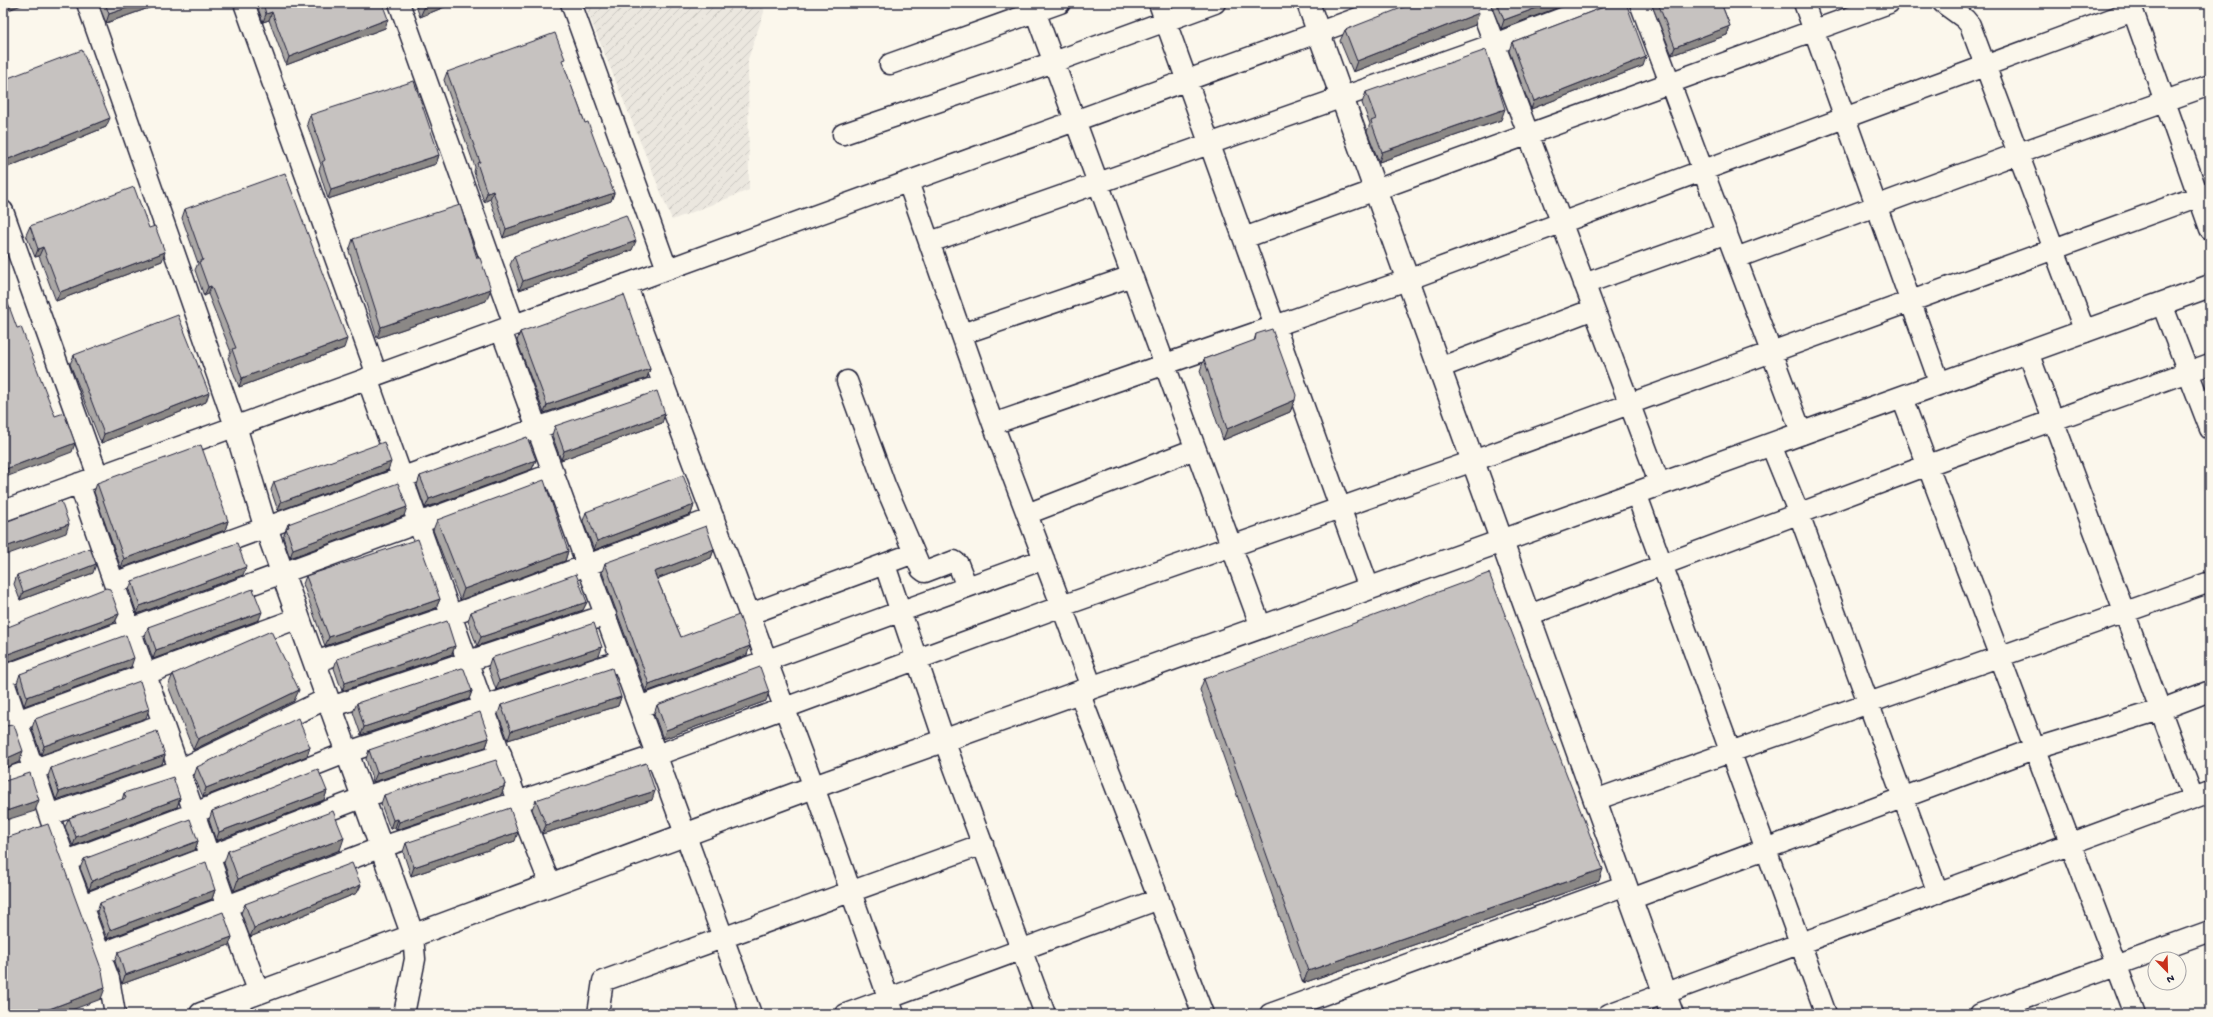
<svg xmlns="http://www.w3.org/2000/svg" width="2213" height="1017" font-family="'Gochi Hand',sans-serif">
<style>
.industrial{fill:url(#industrial-furrows)}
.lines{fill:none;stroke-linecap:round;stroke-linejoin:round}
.street-casing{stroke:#22223b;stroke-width:23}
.secondary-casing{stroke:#22223b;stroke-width:25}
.street{stroke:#fbf7ec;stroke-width:20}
.secondary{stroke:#fbf7ec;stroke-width:22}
.wall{fill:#aaa7a5;stroke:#22223b}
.shaded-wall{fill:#8b8886;stroke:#22223b}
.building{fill:#c6c2c0;stroke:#22223b}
</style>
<defs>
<pattern id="industrial-furrows" width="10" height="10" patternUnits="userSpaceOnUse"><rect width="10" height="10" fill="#ebe7df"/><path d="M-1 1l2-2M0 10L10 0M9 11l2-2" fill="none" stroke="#c9c6c0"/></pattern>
</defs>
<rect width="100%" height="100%" fill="#fbf7ec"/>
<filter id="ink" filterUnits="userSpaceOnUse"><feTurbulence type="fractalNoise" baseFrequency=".025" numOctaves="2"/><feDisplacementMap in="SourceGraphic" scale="8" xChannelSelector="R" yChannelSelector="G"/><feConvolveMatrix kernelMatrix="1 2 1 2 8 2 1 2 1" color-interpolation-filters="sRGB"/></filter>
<g filter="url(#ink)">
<!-- industrial -->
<path class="industrial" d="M 584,3 L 764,3 L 764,12 L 748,59 L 749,190 L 672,220 Z"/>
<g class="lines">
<!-- street casing -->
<g class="street-casing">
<path id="street" d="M 87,3 L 235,426
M 244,3 L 377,375
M 399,3 L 514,325
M 571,3 L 667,269
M 1032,3 L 1261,627
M 1159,3 L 1369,588
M 1479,3 L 1660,485
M 1640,3 L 1802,434
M 1804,3 L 1940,384
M 1943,3 L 1965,19 L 1970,25 L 2085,332
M 890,64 L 1060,3
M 843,134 L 1054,62 L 1215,3
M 908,182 L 993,424 L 1092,687
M 3,211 L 98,476
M 1244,238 L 1889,3
M 930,242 L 1494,44 L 1602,3
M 1736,258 L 2019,153 L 2210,85
M 626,284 L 814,787 L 894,1014
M 1584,284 L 1727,233
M 2162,304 L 2210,429
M 501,330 L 751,1014
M 962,334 L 1132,276
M 2028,352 L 2193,798
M 1439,368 L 1594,309
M 367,378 L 517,801 L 550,884
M 847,381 L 885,485 L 921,569 L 925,572 L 954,561 L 958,564 L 967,587
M 1902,398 L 2135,1014
M 993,424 L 1407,280 L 2133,11 L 2210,229
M 1771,445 L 1799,514 L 1938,893
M 79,483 L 227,907 L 259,993
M 1636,493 L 1826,1014
M 3,511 L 1399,3
M 1027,514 L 1195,449
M 885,565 L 944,740 L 1045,1014
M 114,583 L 537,428 L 664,384
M 750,614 L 914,553
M 1529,615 L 1928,465 L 2210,364
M 315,662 L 452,615 L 714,518
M 3,676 L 554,473
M 3,679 L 51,821 L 109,979 L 115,1014
M 1079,692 L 1203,1014
M 331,707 L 606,615
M 639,707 L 1044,559
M 3,726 L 299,618
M 3,780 L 163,724
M 1595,800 L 2210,582
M 49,815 L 179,770 L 328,698
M 66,861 L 194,813 L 348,752 L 622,660
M 1631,899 L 2036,748 L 2160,710 L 2210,691
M 82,905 L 364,797 L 501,754
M 100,954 L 382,847 L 657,755 L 1062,606 L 1473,461 L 2210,192
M 404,1014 L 415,959 L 413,936
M 598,1014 L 603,981 L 983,844
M 846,1014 L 1159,899
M 1270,1014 L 1626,885
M 1609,1014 L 2210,792
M 1980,1014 L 2210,931"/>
</g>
<!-- secondary casing -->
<g class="secondary-casing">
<path id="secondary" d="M 1308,3 L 1672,1014
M 235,426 L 263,519 L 413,936
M 201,1014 L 814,787 L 1636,493 L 2210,286"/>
</g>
<!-- street -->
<use href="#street" class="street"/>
<!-- secondary -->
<use href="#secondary" class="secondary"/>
</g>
<!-- wall -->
<path class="wall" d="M 98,3 L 163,3 L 106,23 Z
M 256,3 L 382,3 L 385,28 L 286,65 L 269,20 L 263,22 Z
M 415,3 L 454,3 L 420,17 Z
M 1490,3 L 1570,3 L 1501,29 Z
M 1651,3 L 1721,3 L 1730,26 L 1727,35 L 1672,55 Z
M 1609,5 L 1643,66 L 1531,109 L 1509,51 L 1512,42 Z
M 1475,25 L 1353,72 L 1340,41 L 1345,30 Z
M 563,64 L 585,123 L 614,193 L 611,201 L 503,238 L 490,199 L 484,202 L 474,172 L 475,167 L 444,80 L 447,72 Z
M 3,80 L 106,127 L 3,169 Z
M 1366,92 L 1501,120 L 1379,162 L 1367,131 L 1370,124 L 1362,103 Z
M 310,115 L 439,155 L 436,164 L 328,199 L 319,170 L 321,165 L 307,124 Z
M 185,209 L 344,348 L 239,387 L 228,358 L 231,352 L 208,294 L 204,296 L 195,270 L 198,263 L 182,218 Z
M 30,226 L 149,228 L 162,261 L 56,301 L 39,256 L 35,257 L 26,235 Z
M 353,239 L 486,301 L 377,338 L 349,251 Z
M 632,250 L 519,290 L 510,265 L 514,256 Z
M 520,332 L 650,369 L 647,378 L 544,413 L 517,341 Z
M 1256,334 L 1295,400 L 1290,412 L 1223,440 L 1200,371 L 1204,359 L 1254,341 Z
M 74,355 L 206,402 L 101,443 L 70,364 Z
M 662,423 L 561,460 L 552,435 L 555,426 Z
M 536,460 L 532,469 L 425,508 L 417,485 L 420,476 Z
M 388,470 L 278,511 L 271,490 L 274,482 Z
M 97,483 L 228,521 L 225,530 L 121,568 L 94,492 Z
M 694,505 L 691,514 L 594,550 L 583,521 L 586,512 Z
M 404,516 L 290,558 L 283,537 L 288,524 Z
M 437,520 L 568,551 L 565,561 L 460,600 L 433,530 Z
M 714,549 L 711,558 L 657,579 L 681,637 L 747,655 L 646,692 L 602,572 L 605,563 Z
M 93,573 L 20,600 L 14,584 L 17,575 Z
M 243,575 L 137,614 L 129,590 L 132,581 Z
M 306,576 L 440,599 L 436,608 L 325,646 L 303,584 Z
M 587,602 L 583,610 L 477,646 L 468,621 L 471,612 Z
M 119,614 L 115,622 L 5,663 L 3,658 L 3,629 Z
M 259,620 L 153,659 L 145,636 L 148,627 Z
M 455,646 L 452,654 L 342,691 L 334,668 L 337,659 Z
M 599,656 L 496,690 L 488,667 L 491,658 Z
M 131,667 L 24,706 L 17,683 L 20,674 Z
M 173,674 L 294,701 L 193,750 L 168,686 Z
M 1204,679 L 1599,881 L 1303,983 L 1200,690 Z
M 472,691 L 469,699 L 361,735 L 353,712 L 357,703 Z
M 621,697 L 618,706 L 508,740 L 498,714 L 501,705 Z
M 766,701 L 663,739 L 654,714 L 657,705 Z
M 146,718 L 41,755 L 32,728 L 35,719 Z
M 489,738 L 486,747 L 373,782 L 366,759 L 369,750 Z
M 310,747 L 307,756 L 203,797 L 194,776 L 197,767 Z
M 165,755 L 162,764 L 56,800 L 48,776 L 51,768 Z
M 505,784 L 502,793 L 500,796 L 396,830 L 395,828 L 390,829 L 381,804 L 384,795 Z
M 327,791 L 324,800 L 216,841 L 209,820 L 212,811 Z
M 124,793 L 180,798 L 177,807 L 73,846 L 65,827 L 69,818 L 122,800 Z
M 536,800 L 652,800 L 542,834 L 532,809 Z
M 198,841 L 195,850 L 89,890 L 80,868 L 84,859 Z
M 515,841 L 411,876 L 403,852 L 406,843 Z
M 340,850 L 234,891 L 224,863 L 228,851 Z
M 361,885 L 357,893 L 250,937 L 241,913 L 245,904 Z
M 215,890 L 212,899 L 107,939 L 97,912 L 100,903 Z
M 232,937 L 229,945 L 122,984 L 115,961 L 118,952 Z"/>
<!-- shaded-wall -->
<path class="shaded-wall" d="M 6,3 L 27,3 L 3,12 L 3,4 Z
M 141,3 L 163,3 L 106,23 L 109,14 Z
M 435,3 L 454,3 L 420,17 L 424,8 Z
M 1550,3 L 1570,3 L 1501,29 L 1504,20 Z
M 272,12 L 269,20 L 263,22 L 266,14 Z
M 1479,13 L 1475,25 L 1353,72 L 1357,61 Z
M 388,19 L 385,28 L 286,65 L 289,57 Z
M 1730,26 L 1727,35 L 1672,55 L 1675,47 Z
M 1646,57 L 1643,66 L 1531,109 L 1534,101 Z
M 1505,109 L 1501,120 L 1379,162 L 1382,152 Z
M 110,118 L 106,127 L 3,169 L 6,160 Z
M 439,155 L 436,164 L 328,199 L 331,190 Z
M 493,191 L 490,199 L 484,202 L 487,193 Z
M 614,193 L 611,201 L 503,238 L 506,229 Z
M 636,241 L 632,250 L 519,290 L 523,281 Z
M 43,247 L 39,256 L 35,257 L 38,249 Z
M 165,252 L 162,261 L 56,301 L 60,292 Z
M 211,286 L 208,294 L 204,296 L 208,287 Z
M 491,289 L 486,301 L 377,338 L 381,327 Z
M 347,339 L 344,348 L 239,387 L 242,378 Z
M 650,369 L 647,378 L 544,413 L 547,405 Z
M 209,393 L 206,402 L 101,443 L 104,434 Z
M 1295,400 L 1290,412 L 1223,440 L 1227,429 Z
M 665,414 L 662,423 L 561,460 L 564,451 Z
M 75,443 L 72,452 L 3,478 L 3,470 Z
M 536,460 L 532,469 L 425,508 L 429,499 Z
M 391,462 L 388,470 L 278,511 L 281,502 Z
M 694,505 L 691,514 L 594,550 L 597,541 Z
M 407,507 L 404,516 L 290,558 L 293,549 Z
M 228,521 L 225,530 L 121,568 L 124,559 Z
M 69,524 L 66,533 L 3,556 L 3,548 Z
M 714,549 L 711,558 L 651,581 L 654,572 Z
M 568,551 L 565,561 L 460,600 L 464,589 Z
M 96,564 L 93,573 L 20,600 L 23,592 Z
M 246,567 L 243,575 L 137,614 L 140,606 Z
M 440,599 L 436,608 L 325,646 L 329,637 Z
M 587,602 L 583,610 L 477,646 L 481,637 Z
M 262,612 L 259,620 L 153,659 L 156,650 Z
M 119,614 L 115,622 L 5,663 L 8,654 Z
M 455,646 L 452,654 L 342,691 L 345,683 Z
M 750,646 L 747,655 L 646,692 L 649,684 Z
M 602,647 L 599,656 L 496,690 L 499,681 Z
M 134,658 L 131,667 L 24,706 L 27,697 Z
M 299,690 L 294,701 L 193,750 L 198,739 Z
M 472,691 L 469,699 L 361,735 L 364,727 Z
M 769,692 L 766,701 L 663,739 L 666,730 Z
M 621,697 L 618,706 L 508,740 L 511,731 Z
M 149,709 L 146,718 L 41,755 L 44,746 Z
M 489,738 L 486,747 L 373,782 L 377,773 Z
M 310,747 L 307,756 L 203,797 L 206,788 Z
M 23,751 L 19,762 L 3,769 L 3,760 Z
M 165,755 L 162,764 L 56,800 L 59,792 Z
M 505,784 L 502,793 L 500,796 L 396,830 L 399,822 Z
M 327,791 L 324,800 L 216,841 L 219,832 Z
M 655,791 L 652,800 L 542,834 L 546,825 Z
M 180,798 L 177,807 L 73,846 L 76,837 Z
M 39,800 L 35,811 L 3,821 L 3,812 Z
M 398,819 L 395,828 L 390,829 L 393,820 Z
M 518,832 L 515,841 L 411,876 L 414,867 Z
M 344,838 L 340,850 L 234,891 L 238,879 Z
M 198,841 L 195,850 L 89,890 L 92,881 Z
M 1603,869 L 1599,881 L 1303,983 L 1308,971 Z
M 361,885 L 357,893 L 250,937 L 254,928 Z
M 215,890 L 212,899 L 107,939 L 110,930 Z
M 232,937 L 229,945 L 122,984 L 125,975 Z
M 105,988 L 101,999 L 61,1014 L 36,1014 Z"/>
<!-- building -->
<path class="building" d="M 105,3 L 141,3 L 109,14 Z
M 263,3 L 382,3 L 388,19 L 289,57 L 272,12 L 266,14 Z
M 422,3 L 435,3 L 424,8 Z
M 1414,3 L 1476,3 L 1479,13 L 1357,61 L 1345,30 Z
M 1497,3 L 1550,3 L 1504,20 Z
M 1611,3 L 1626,3 L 1646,57 L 1534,101 L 1512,42 L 1609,5 Z
M 1658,3 L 1721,3 L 1730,26 L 1675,47 Z
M 555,33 L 565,59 L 562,60 L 585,123 L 588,122 L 614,193 L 506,229 L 493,191 L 487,193 L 477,163 L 480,162 L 447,72 Z
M 82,50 L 110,118 L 6,160 L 3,153 L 3,80 Z
M 1486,50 L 1505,109 L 1382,152 L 1371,121 L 1376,119 L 1366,92 Z
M 414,81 L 439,155 L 331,190 L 322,162 L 325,160 L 310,115 Z
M 285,173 L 347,339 L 242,378 L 232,349 L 236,348 L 211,286 L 208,287 L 199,262 L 203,260 L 185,209 Z
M 134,187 L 149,228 L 155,226 L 165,252 L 60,292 L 43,247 L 38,249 L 30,226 Z
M 460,205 L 477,258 L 480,258 L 491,289 L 381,327 L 353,239 Z
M 626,215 L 636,241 L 523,281 L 514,256 Z
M 3,290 L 17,328 L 21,327 L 55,416 L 64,413 L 75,443 L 3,470 Z
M 624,295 L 650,369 L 547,405 L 520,332 Z
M 178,315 L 209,393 L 104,434 L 74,355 Z
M 1272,329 L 1296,395 L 1295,400 L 1227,429 L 1204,359 L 1255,340 L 1256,334 Z
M 657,391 L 665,414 L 564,451 L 555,426 Z
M 527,437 L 536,460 L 429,499 L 420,476 Z
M 384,442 L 391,462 L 281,502 L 274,482 Z
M 201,445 L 228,521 L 124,559 L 97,483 Z
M 683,475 L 694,505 L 597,541 L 586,512 Z
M 544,480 L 568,551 L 464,589 L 437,520 Z
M 398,483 L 407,507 L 293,549 L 286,528 L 289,527 L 288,524 Z
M 61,501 L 69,524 L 3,548 L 3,523 Z
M 706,526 L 714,549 L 654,572 L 681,637 L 739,615 L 750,646 L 649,684 L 605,563 Z
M 418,539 L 440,599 L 329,637 L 306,576 Z
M 237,543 L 246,567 L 140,606 L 132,581 Z
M 90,548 L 96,564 L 23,592 L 17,575 Z
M 1489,573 L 1603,869 L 1308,971 L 1204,679 Z
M 576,574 L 587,602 L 481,637 L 471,612 Z
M 106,588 L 110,589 L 119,614 L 8,654 L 3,641 L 3,629 Z
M 253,589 L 262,612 L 156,650 L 148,627 Z
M 447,621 L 455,646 L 345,683 L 337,659 Z
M 594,623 L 602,647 L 499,681 L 491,658 Z
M 271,631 L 299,690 L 198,739 L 173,674 Z
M 126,635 L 134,658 L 27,697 L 20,674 Z
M 760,667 L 769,692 L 666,730 L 657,705 Z
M 462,668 L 464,669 L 472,691 L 364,727 L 357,703 Z
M 612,668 L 621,697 L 511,731 L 501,705 Z
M 140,681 L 149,709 L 44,746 L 35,719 Z
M 480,712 L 489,738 L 377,773 L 369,750 Z
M 298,718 L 310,747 L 206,788 L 197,767 Z
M 3,725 L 5,726 L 14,725 L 23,751 L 3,760 Z
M 157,731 L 165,755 L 59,792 L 51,768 Z
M 496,760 L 505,784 L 503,787 L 399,822 L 398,819 L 393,820 L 384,795 Z
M 646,763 L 655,791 L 546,825 L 536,800 Z
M 318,769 L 327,791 L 219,832 L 212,811 Z
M 30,773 L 39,800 L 3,812 L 3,779 L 5,781 Z
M 173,777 L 180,798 L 76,837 L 69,818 L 126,798 L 124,793 Z
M 510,808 L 518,832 L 414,867 L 406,843 Z
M 333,811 L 344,838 L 238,879 L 228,851 Z
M 190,819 L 198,841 L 92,881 L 84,859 Z
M 48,824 L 102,971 L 105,988 L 36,1014 L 3,1014 L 3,839 Z
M 206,862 L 215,890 L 110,930 L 100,903 Z
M 352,863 L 361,885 L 254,928 L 245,904 Z
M 223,912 L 232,937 L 125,975 L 118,952 Z"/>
</g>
<!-- margin -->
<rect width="2213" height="1017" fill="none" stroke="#fbf7ec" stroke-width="16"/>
<rect x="8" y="8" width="2197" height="1001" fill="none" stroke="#22223b" stroke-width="1.5" filter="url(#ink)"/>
<!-- north arrow -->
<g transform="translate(2167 971) rotate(157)"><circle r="19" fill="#fbf7ec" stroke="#a4a2a5"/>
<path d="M0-3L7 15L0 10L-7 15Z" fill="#c8321e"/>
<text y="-6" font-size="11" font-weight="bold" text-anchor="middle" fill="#22223b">N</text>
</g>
</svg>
